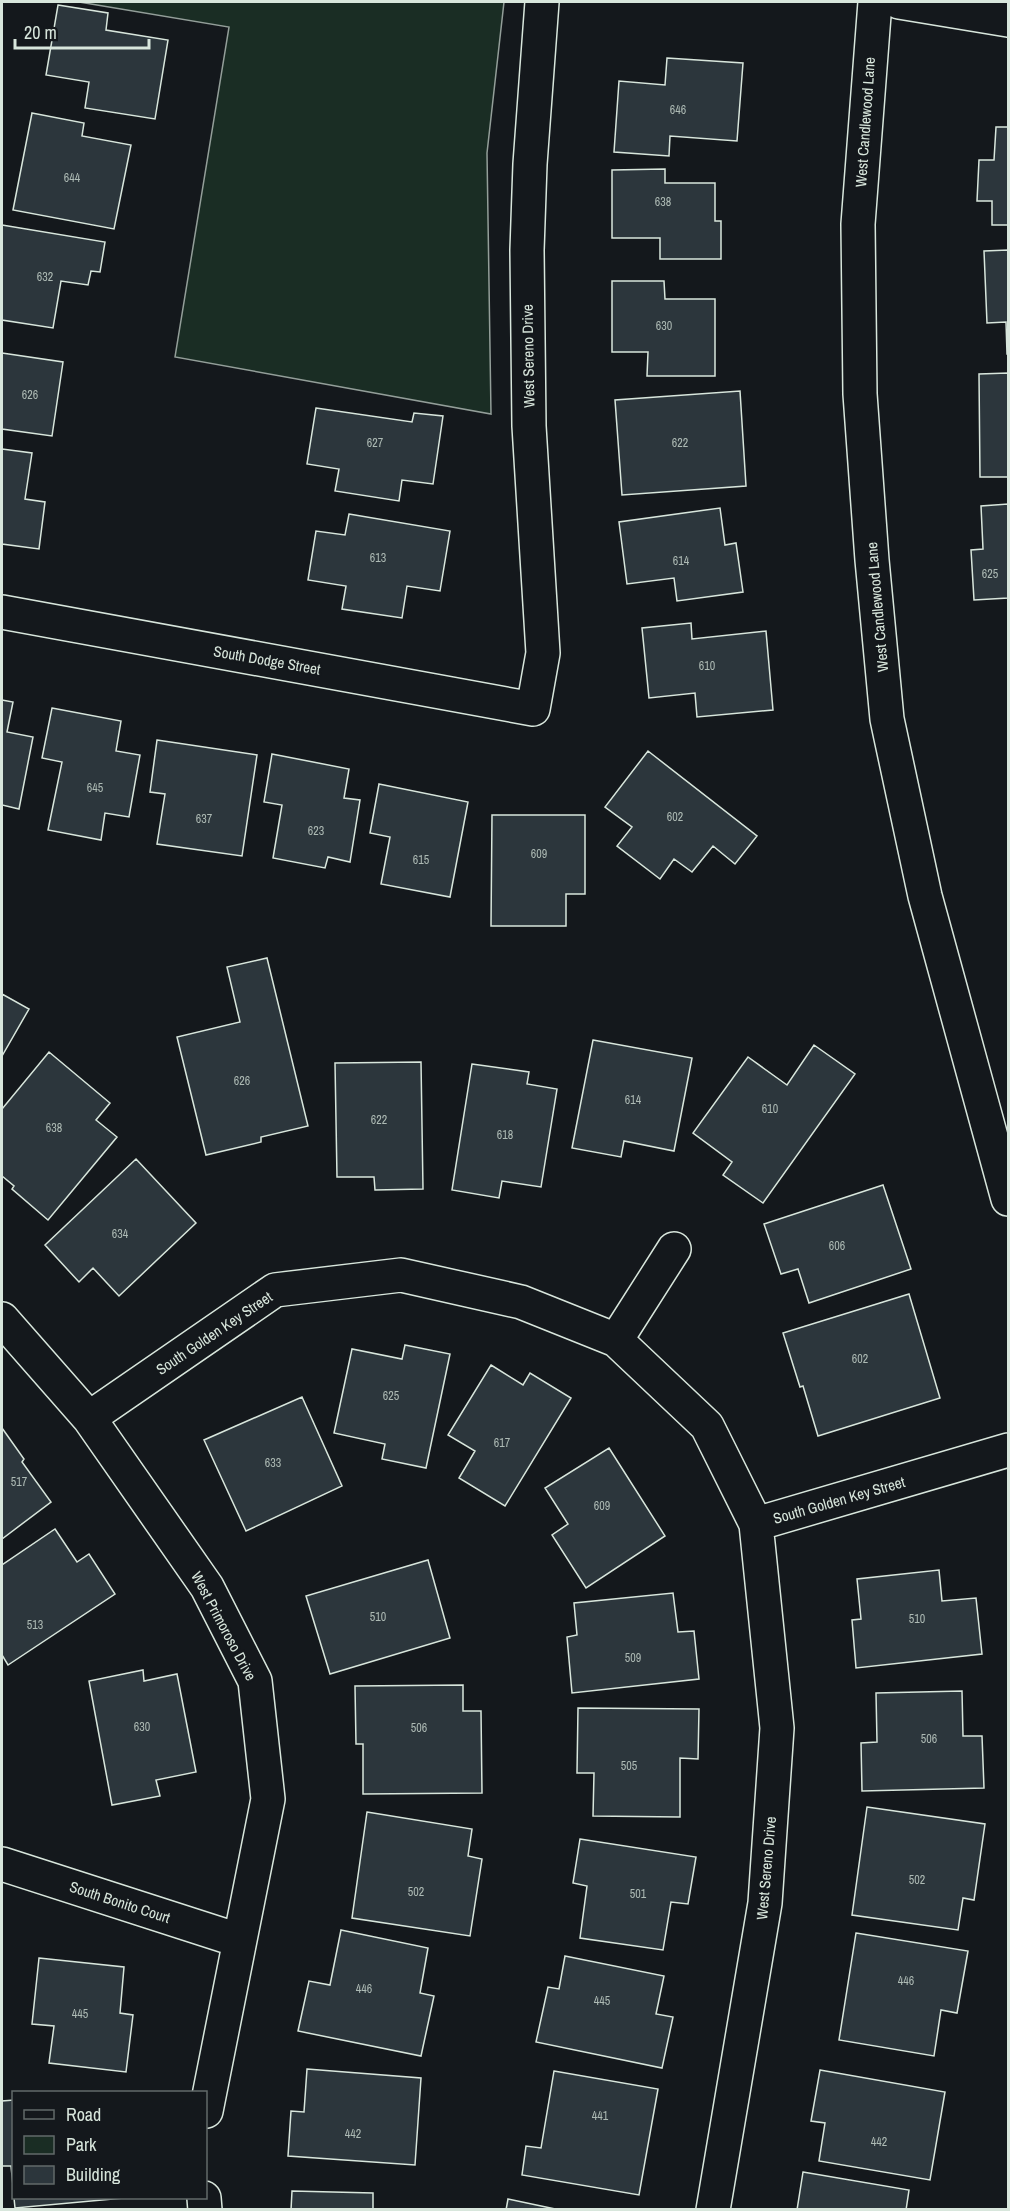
<svg xmlns="http://www.w3.org/2000/svg" width="1010" height="2211" font-family="'Archivo Narrow',sans-serif">
<style>
.green{fill:#1a2d24;stroke:#939e99;stroke-width:1.5}
.building{fill:#2c363c;stroke:#d8e6dc;stroke-width:1.5}
.lines{fill:none;stroke-linecap:round;stroke-linejoin:round}
.minor-casing{stroke:#d8e6dc;stroke-width:36}
.minor{stroke:#14181c;stroke-width:33}
.labels{text-anchor:middle;dominant-baseline:central;stroke-width:4.5;stroke-linejoin:round;paint-order:stroke}
.number-label{font-size:12px;fill:#adbab4}
.street-label{font-size:15px;fill:#d8e6dc;stroke:#14181c}
</style>
<rect width="100%" height="100%" fill="#14181c"/>
<!-- green -->
<path class="green" d="M 79,2 L 504,2 L 487,153 L 491,414 L 175,357 L 229,27 Z"/>
<!-- building -->
<path class="building" d="M 58,5 L 108,13 L 106,30 L 168,40 L 155,119 L 85,108 L 89,82 L 46,75 Z
M 667,58 L 743,63 L 737,141 L 670,136 L 669,156 L 614,152 L 619,81 L 665,85 Z
M 32,113 L 84,123 L 82,136 L 131,145 L 114,229 L 13,210 Z
M 996,127 L 1008,127 L 1008,225 L 992,225 L 992,201 L 977,201 L 979,160 L 994,160 Z
M 665,169 L 665,183 L 715,183 L 715,221 L 721,221 L 721,259 L 660,259 L 660,238 L 612,238 L 612,170 Z
M 2,225 L 105,242 L 100,272 L 91,271 L 88,285 L 61,281 L 53,328 L 2,320 Z
M 1008,250 L 1008,354 L 1007,354 L 1006,322 L 987,323 L 984,251 Z
M 612,281 L 664,281 L 665,299 L 715,299 L 715,376 L 647,376 L 648,352 L 612,352 Z
M 2,353 L 63,362 L 52,436 L 2,429 Z
M 1008,373 L 1008,477 L 980,477 L 979,374 Z
M 740,391 L 746,486 L 622,495 L 615,400 Z
M 316,408 L 412,422 L 414,413 L 443,416 L 433,484 L 402,480 L 399,501 L 335,491 L 339,469 L 307,464 Z
M 2,449 L 32,453 L 25,499 L 45,502 L 39,549 L 2,544 Z
M 1008,504 L 1008,598 L 974,600 L 971,550 L 983,549 L 981,506 Z
M 720,508 L 725,545 L 736,543 L 743,592 L 677,601 L 674,578 L 627,584 L 619,522 Z
M 349,514 L 450,531 L 440,591 L 407,586 L 402,618 L 342,609 L 346,586 L 308,580 L 316,531 L 345,535 Z
M 691,623 L 692,639 L 766,631 L 773,710 L 697,717 L 695,693 L 649,698 L 642,628 Z
M 2,700 L 13,702 L 7,732 L 33,737 L 19,809 L 2,805 Z
M 52,708 L 121,721 L 116,751 L 140,755 L 129,817 L 105,813 L 101,840 L 48,830 L 62,762 L 42,758 Z
M 157,740 L 257,755 L 242,856 L 157,844 L 165,794 L 150,792 Z
M 648,751 L 757,836 L 735,864 L 713,846 L 692,872 L 674,859 L 660,879 L 617,846 L 632,827 L 605,807 Z
M 272,754 L 349,769 L 344,798 L 360,800 L 350,862 L 328,857 L 325,868 L 273,858 L 282,805 L 264,802 Z
M 379,784 L 468,802 L 450,897 L 381,884 L 390,837 L 370,833 Z
M 492,815 L 585,815 L 585,894 L 566,894 L 566,926 L 491,926 Z
M 267,958 L 308,1126 L 261,1137 L 261,1142 L 206,1155 L 177,1037 L 240,1022 L 227,967 Z
M 2,994 L 29,1009 L 2,1056 Z
M 593,1040 L 692,1058 L 674,1151 L 624,1141 L 621,1157 L 572,1148 Z
M 814,1045 L 855,1074 L 763,1203 L 723,1175 L 732,1162 L 693,1133 L 748,1057 L 787,1085 Z
M 49,1052 L 110,1103 L 96,1120 L 117,1137 L 48,1220 L 12,1189 L 14,1186 L 2,1176 L 2,1109 Z
M 421,1062 L 423,1189 L 375,1190 L 374,1177 L 337,1177 L 335,1063 Z
M 472,1064 L 529,1072 L 527,1084 L 557,1089 L 541,1187 L 502,1181 L 499,1198 L 452,1190 Z
M 136,1159 L 196,1223 L 119,1296 L 93,1268 L 79,1282 L 45,1245 Z
M 883,1185 L 911,1269 L 809,1303 L 798,1269 L 781,1274 L 764,1224 Z
M 909,1294 L 940,1398 L 818,1436 L 803,1386 L 800,1387 L 783,1333 Z
M 405,1345 L 450,1354 L 426,1468 L 382,1459 L 385,1444 L 334,1433 L 352,1349 L 402,1359 Z
M 491,1365 L 523,1385 L 530,1373 L 571,1398 L 505,1506 L 459,1478 L 475,1451 L 448,1435 Z
M 302,1397 L 342,1486 L 246,1531 L 204,1440 Z
M 2,1428 L 24,1459 L 22,1462 L 51,1502 L 2,1539 Z
M 609,1448 L 665,1536 L 586,1588 L 552,1535 L 568,1524 L 545,1488 Z
M 55,1529 L 77,1562 L 89,1554 L 115,1594 L 8,1665 L 2,1655 L 2,1565 Z
M 428,1560 L 450,1638 L 330,1674 L 306,1596 Z
M 939,1570 L 942,1601 L 976,1598 L 982,1654 L 856,1668 L 852,1620 L 861,1619 L 857,1579 Z
M 673,1593 L 678,1632 L 694,1631 L 699,1679 L 572,1693 L 567,1637 L 577,1635 L 574,1603 Z
M 143,1670 L 144,1681 L 177,1674 L 196,1772 L 156,1780 L 160,1796 L 112,1805 L 89,1681 Z
M 463,1685 L 463,1711 L 481,1711 L 482,1793 L 363,1794 L 363,1744 L 356,1744 L 355,1686 Z
M 962,1691 L 963,1736 L 982,1736 L 984,1788 L 862,1791 L 861,1743 L 877,1742 L 876,1693 Z
M 578,1708 L 699,1709 L 698,1759 L 680,1758 L 680,1817 L 593,1816 L 594,1773 L 577,1773 Z
M 867,1807 L 985,1824 L 974,1900 L 963,1898 L 958,1930 L 852,1915 Z
M 367,1812 L 472,1829 L 468,1856 L 482,1859 L 470,1936 L 352,1918 Z
M 580,1839 L 696,1857 L 688,1904 L 671,1902 L 663,1950 L 580,1938 L 587,1886 L 573,1883 Z
M 341,1930 L 428,1948 L 420,1993 L 434,1996 L 421,2056 L 298,2031 L 309,1981 L 330,1985 Z
M 856,1933 L 968,1951 L 957,2013 L 941,2010 L 934,2056 L 839,2040 Z
M 565,1956 L 664,1976 L 656,2014 L 673,2017 L 662,2068 L 536,2042 L 548,1987 L 559,1989 Z
M 39,1958 L 124,1967 L 120,2013 L 133,2015 L 126,2072 L 49,2063 L 54,2026 L 32,2024 Z
M 307,2069 L 421,2078 L 415,2165 L 288,2156 L 291,2111 L 304,2112 Z
M 820,2070 L 945,2092 L 930,2180 L 819,2161 L 825,2123 L 811,2121 Z
M 554,2071 L 658,2089 L 639,2195 L 522,2175 L 526,2146 L 541,2148 Z
M 14,2100 L 14,2196 L 11,2166 L 2,2166 L 2,2101 Z
M 803,2172 L 909,2190 L 906,2210 L 797,2210 Z
M 292,2191 L 373,2193 L 373,2210 L 291,2210 Z
M 14,2198 L 124,2198 L 15,2208 Z
M 508,2199 L 560,2210 L 506,2210 Z"/>
<g class="lines">
<!-- minor casing -->
<g class="minor-casing">
<path id="minor" d="M 875,2 L 858,224 L 860,394 L 872,560 L 887,719 L 925,896 L 1008,1199
M 899,2 L 1008,20
M 2,612 L 533,709 L 543,653 L 529,426 L 527,250 L 530,164 L 542,2
M 2,1319 L 89,1418 L 275,1290 L 401,1275 L 521,1302 L 616,1340 L 707,1426 L 756,1524 L 777,1728 L 765,1903 L 713,2210
M 616,1340 L 674,1249
M 89,1418 L 207,1587 L 255,1681 L 268,1799 L 206,2111
M 756,1524 L 1008,1450
M 2,1864 L 238,1940
M 204,2198 L 205,2210"/>
</g>
<!-- minor -->
<use href="#minor" class="minor"/>
</g>
<g class="labels">
<!-- number labels -->
<g class="number-label">
<text x="678" y="110">646</text>
<text x="72" y="178">644</text>
<text x="663" y="202">638</text>
<text x="45" y="277">632</text>
<text x="664" y="326">630</text>
<text x="30" y="395">626</text>
<text x="375" y="443">627</text>
<text x="680" y="443">622</text>
<text x="378" y="558">613</text>
<text x="681" y="561">614</text>
<text x="990" y="574">625</text>
<text x="707" y="666">610</text>
<text x="95" y="788">645</text>
<text x="675" y="817">602</text>
<text x="204" y="819">637</text>
<text x="316" y="831">623</text>
<text x="539" y="854">609</text>
<text x="421" y="860">615</text>
<text x="242" y="1081">626</text>
<text x="633" y="1100">614</text>
<text x="770" y="1109">610</text>
<text x="379" y="1120">622</text>
<text x="54" y="1128">638</text>
<text x="505" y="1135">618</text>
<text x="120" y="1234">634</text>
<text x="837" y="1246">606</text>
<text x="860" y="1359">602</text>
<text x="391" y="1396">625</text>
<text x="502" y="1443">617</text>
<text x="273" y="1463">633</text>
<text x="19" y="1482">517</text>
<text x="602" y="1506">609</text>
<text x="378" y="1617">510</text>
<text x="917" y="1619">510</text>
<text x="35" y="1625">513</text>
<text x="633" y="1658">509</text>
<text x="142" y="1727">630</text>
<text x="419" y="1728">506</text>
<text x="929" y="1739">506</text>
<text x="629" y="1766">505</text>
<text x="917" y="1880">502</text>
<text x="416" y="1892">502</text>
<text x="638" y="1894">501</text>
<text x="906" y="1981">446</text>
<text x="364" y="1989">446</text>
<text x="602" y="2001">445</text>
<text x="80" y="2014">445</text>
<text x="600" y="2116">441</text>
<text x="353" y="2134">442</text>
<text x="879" y="2142">442</text>
</g>
<!-- street labels -->
<g class="street-label">
<text transform="translate(865 122) rotate(-86)">West Candlewood Lane</text>
<text transform="translate(528 356) rotate(-91)">West Sereno Drive</text>
<text transform="translate(877 607) rotate(-95)">West Candlewood Lane</text>
<text transform="translate(267 660) rotate(10)">South Dodge Street</text>
<text transform="translate(214 1333) rotate(-34)">South Golden Key Street</text>
<text transform="translate(839 1500) rotate(-16)">South Golden Key Street</text>
<text transform="translate(224 1626) rotate(62)">West Primoroso Drive</text>
<text transform="translate(766 1868) rotate(-85)">West Sereno Drive</text>
<text transform="translate(120 1902) rotate(18)">South Bonito Court</text>
</g>
</g>
<!-- border -->
<rect width="1010" height="2211" fill="none" stroke="#d8e6dc" stroke-width="6"/>
<!-- legend -->
<rect x="12" y="2091" width="195" height="108" fill="#14181c" stroke="#626a69" stroke-width="1.5"/>
<rect x="24" y="2110" width="30" height="9" fill="#14181c" stroke="#626a69" stroke-width="1.5"/>
<text x="66" y="2121" font-size="18" fill="#d8e6dc">Road</text>
<rect x="24" y="2136" width="30" height="18" fill="#1a2d24" stroke="#626a69" stroke-width="1.5"/>
<text x="66" y="2151" font-size="18" fill="#d8e6dc">Park</text>
<rect x="24" y="2166" width="30" height="18" fill="#2c363c" stroke="#626a69" stroke-width="1.5"/>
<text x="66" y="2181" font-size="18" fill="#d8e6dc">Building</text>
<!-- scale -->
<path d="M15 39v9h134v-9" fill="none" stroke="#d8e6dc" stroke-width="3"/>
<text x="24" y="39" font-size="18" fill="#d8e6dc" stroke="#14181c" stroke-width="4.5" paint-order="stroke">20 m</text>
</svg>
